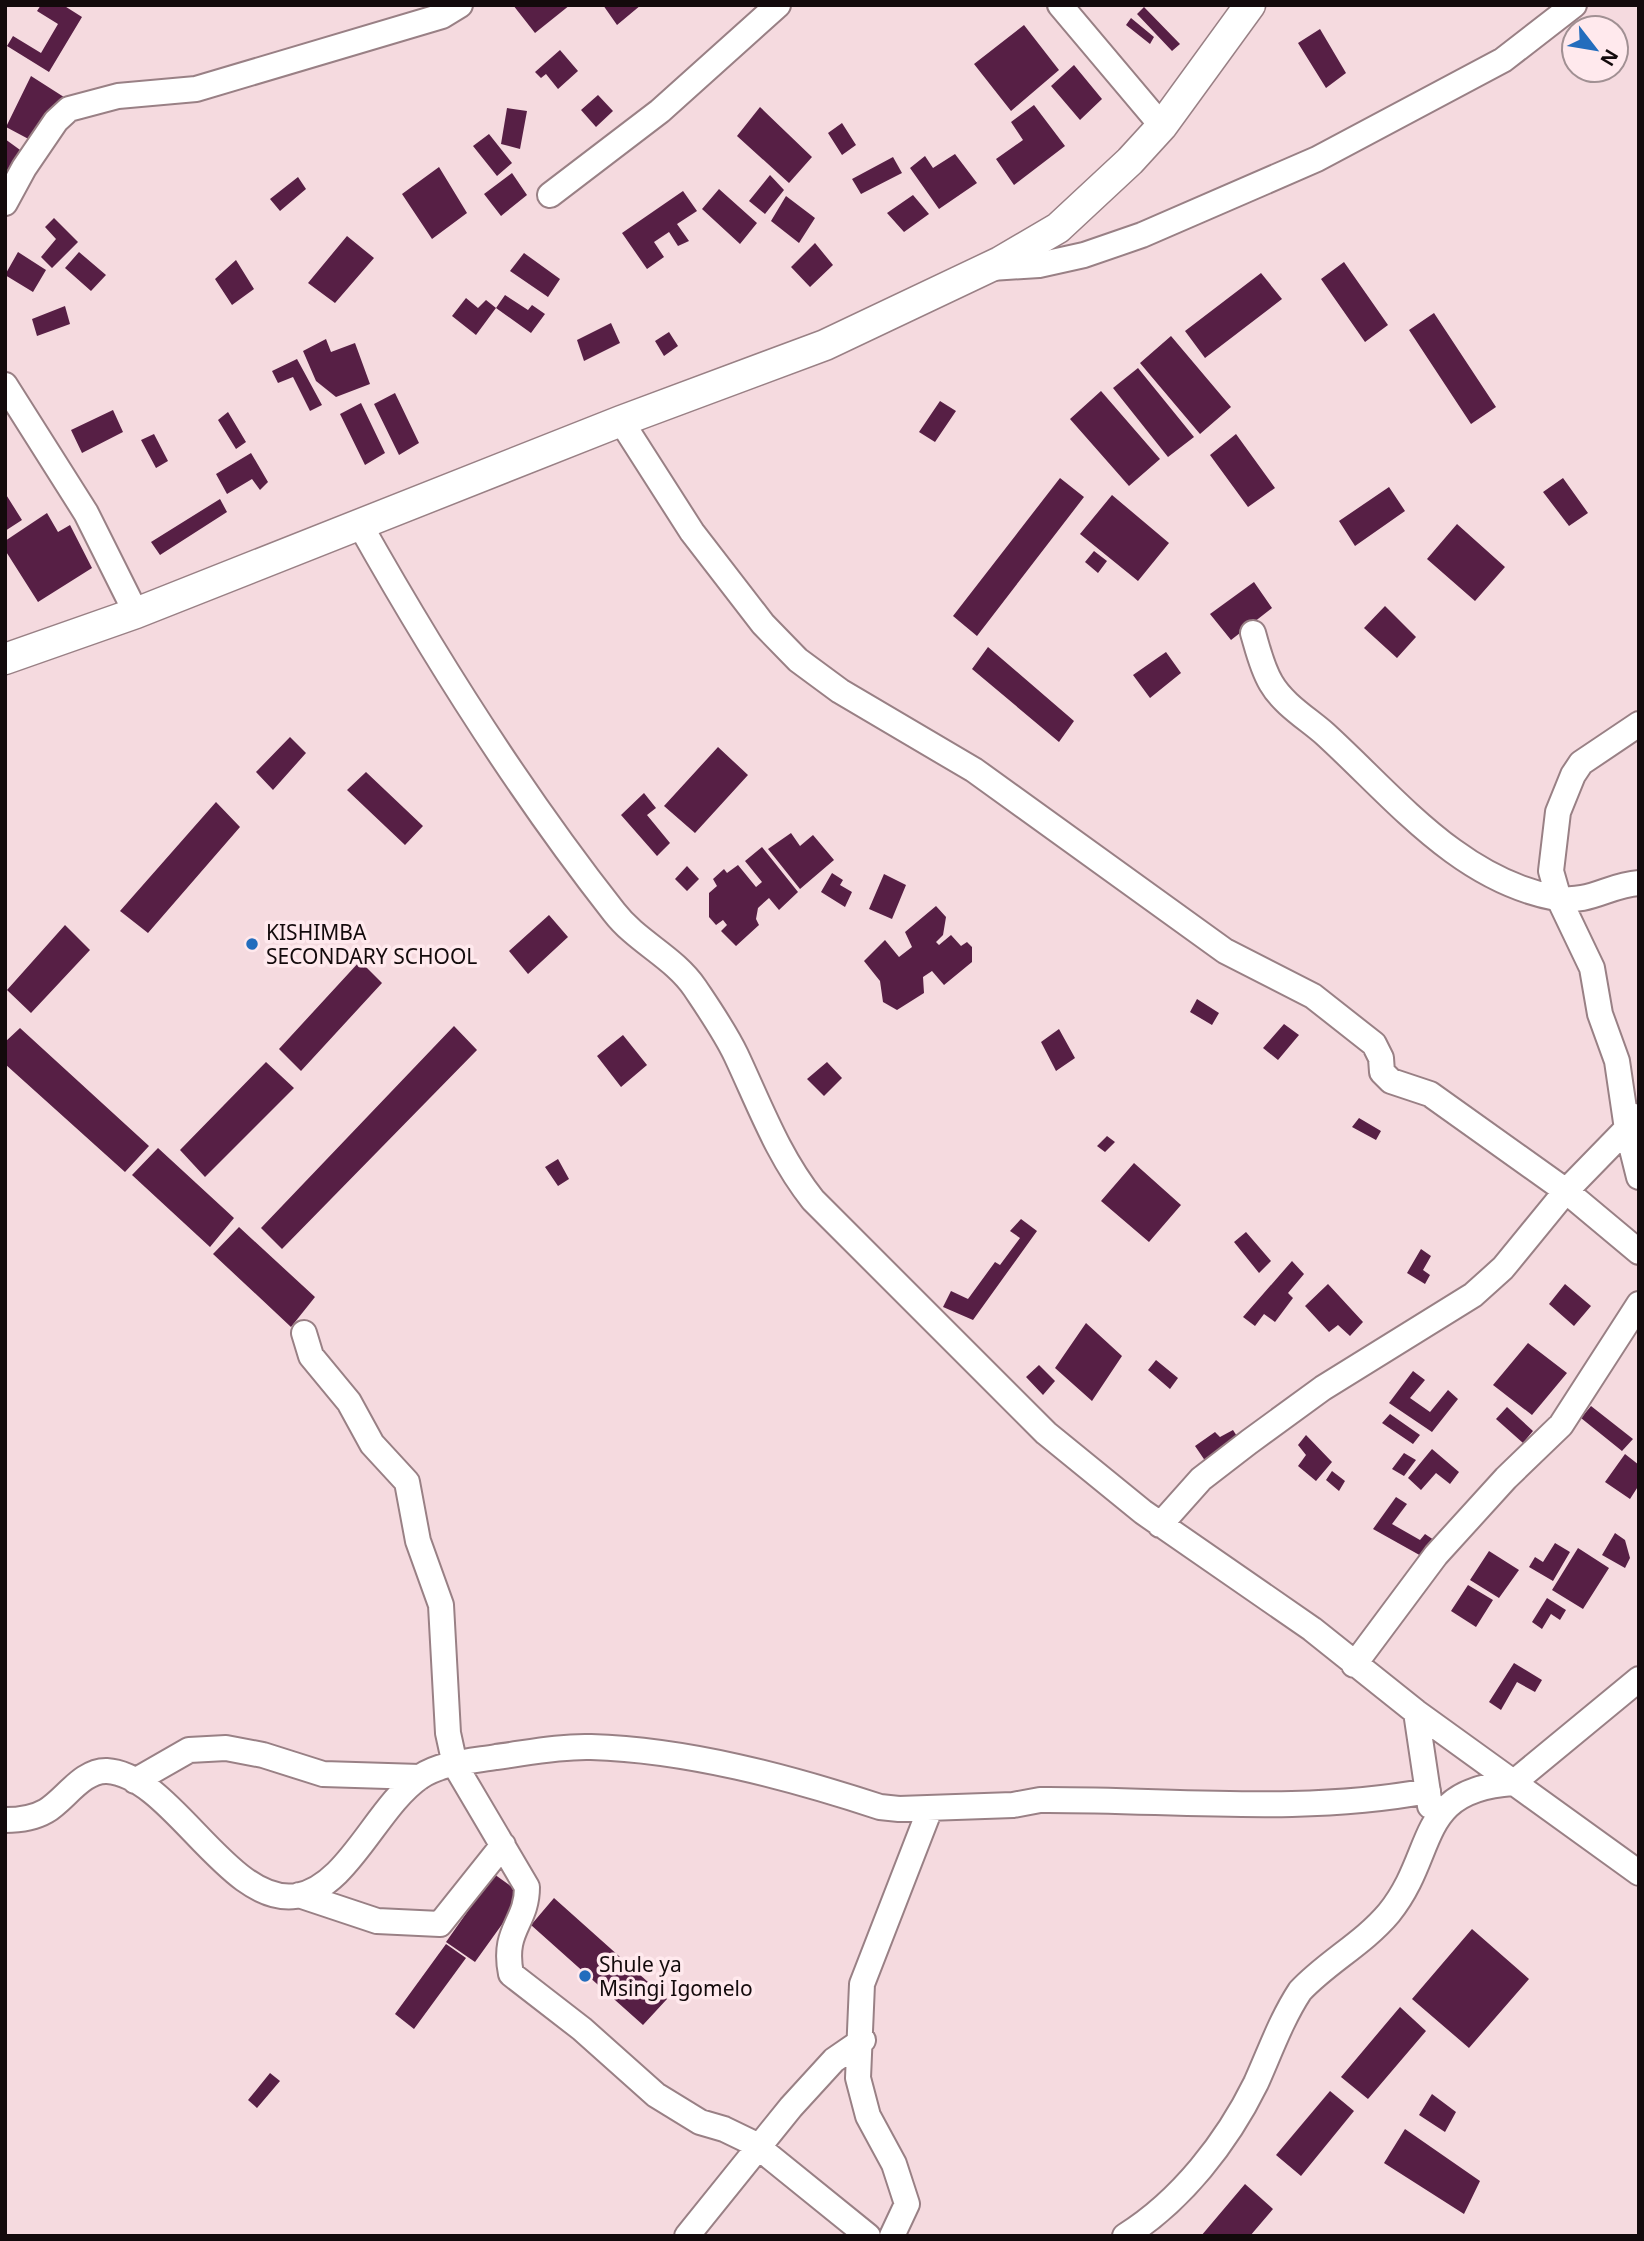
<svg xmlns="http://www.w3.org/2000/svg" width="1644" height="2241" font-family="'Noto Sans',sans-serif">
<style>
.building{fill:#571f45}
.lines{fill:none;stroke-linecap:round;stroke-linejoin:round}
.minor-casing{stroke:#998085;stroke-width:28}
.tertiary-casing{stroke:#998085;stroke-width:33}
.minor{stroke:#fff;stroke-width:24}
.tertiary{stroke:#fff;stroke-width:30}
.poi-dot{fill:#236dbd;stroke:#ffe9ed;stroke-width:2.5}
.labels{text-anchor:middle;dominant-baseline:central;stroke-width:7;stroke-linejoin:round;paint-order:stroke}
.poi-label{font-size:21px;fill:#130a0c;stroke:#ffe9ed;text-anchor:start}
</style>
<rect width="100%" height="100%" fill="#f5dadf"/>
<!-- building -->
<path class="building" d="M 41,5 L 63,5 L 82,17 L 49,72 L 7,46 L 13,36 L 41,53 L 58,24 L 37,11 Z
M 513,5 L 570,5 L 535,33 Z
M 603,5 L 641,5 L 617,25 Z
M 1144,7 L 1180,44 L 1172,51 L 1137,14 Z
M 1131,18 L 1154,37 L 1150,44 L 1126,25 Z
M 1024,25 L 1059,70 L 1011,111 L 974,64 Z
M 1320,29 L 1346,73 L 1326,88 L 1298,43 Z
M 560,50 L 578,71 L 558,89 L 546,74 L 541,78 L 535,72 Z
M 1074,65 L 1102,99 L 1080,120 L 1051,86 Z
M 31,76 L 67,99 L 36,143 L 6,127 Z
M 598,95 L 613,111 L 596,127 L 581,110 Z
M 1034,105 L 1065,146 L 1014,185 L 996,159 L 1023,140 L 1011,122 Z
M 760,107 L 812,157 L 789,183 L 737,136 Z
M 507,108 L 527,111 L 520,149 L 501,144 Z
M 842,123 L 856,145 L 842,155 L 828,133 Z
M 489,134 L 512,163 L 497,176 L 473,146 Z
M 5,139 L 27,155 L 5,189 Z
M 955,154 L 977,183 L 939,209 L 910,168 L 925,156 L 933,168 Z
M 893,157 L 902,173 L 861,194 L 852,179 Z
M 439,167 L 467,213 L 432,239 L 402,194 Z
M 512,173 L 527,195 L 501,216 L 484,194 Z
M 770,175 L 784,190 L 765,214 L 749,201 Z
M 298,177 L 306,189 L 280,211 L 270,199 Z
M 719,189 L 757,223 L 740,244 L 702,209 Z
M 683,191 L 697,211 L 677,224 L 689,241 L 678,246 L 669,232 L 654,242 L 664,257 L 647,269 L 622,233 Z
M 913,195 L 929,214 L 904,232 L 887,213 Z
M 786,196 L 815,218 L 799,243 L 771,221 Z
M 54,218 L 78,242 L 52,268 L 41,257 L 56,239 L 45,227 Z
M 347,236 L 374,258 L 335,303 L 308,283 Z
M 815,243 L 833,265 L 810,287 L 791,267 Z
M 18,252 L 46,270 L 33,292 L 5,275 Z
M 79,252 L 106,275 L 91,291 L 65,268 Z
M 524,253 L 560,279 L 548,297 L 510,271 Z
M 236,260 L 254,289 L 232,305 L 215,279 Z
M 1344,262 L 1388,325 L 1365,342 L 1321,279 Z
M 1261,273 L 1282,299 L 1205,358 L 1185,331 Z
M 505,295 L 528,310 L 532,305 L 545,314 L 531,333 L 496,308 Z
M 466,298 L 478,308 L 486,300 L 496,308 L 476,335 L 452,316 Z
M 65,306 L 70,324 L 37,336 L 32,319 Z
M 1434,313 L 1496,407 L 1471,424 L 1409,330 Z
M 611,323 L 620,343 L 584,361 L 577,340 Z
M 669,332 L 678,346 L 664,356 L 655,341 Z
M 1171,336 L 1231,407 L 1200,434 L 1140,363 Z
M 326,339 L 331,352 L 355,343 L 370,384 L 336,397 L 316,381 L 303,351 Z
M 297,359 L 322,405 L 310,411 L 293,377 L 278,383 L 272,371 Z
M 1138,368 L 1194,437 L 1168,457 L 1113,388 Z
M 1101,391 L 1160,459 L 1129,486 L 1070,419 Z
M 395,393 L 419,443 L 399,455 L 374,404 Z
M 940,401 L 956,411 L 935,442 L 919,432 Z
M 361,403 L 385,453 L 365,465 L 340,414 Z
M 113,410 L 123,432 L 82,453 L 71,430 Z
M 228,412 L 246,442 L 236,449 L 218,420 Z
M 154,434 L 168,461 L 156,468 L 141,440 Z
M 1236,434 L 1275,488 L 1248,507 L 1210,455 Z
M 251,453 L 268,482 L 260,490 L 252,479 L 227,494 L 216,474 Z
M 1060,478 L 1084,497 L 977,636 L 953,616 Z
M 1563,478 L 1588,513 L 1569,526 L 1543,492 Z
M 1389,487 L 1405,511 L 1355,546 L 1339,521 Z
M 5,493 L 22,520 L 5,531 Z
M 1112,495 L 1169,543 L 1138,581 L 1080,534 Z
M 220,499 L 227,512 L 160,555 L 151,542 Z
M 47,513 L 58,532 L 70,525 L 92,568 L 38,602 L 5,550 L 5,541 Z
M 1457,524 L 1505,567 L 1475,601 L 1427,559 Z
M 1094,551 L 1107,561 L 1098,573 L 1085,562 Z
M 1254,582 L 1272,608 L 1231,640 L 1210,614 Z
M 1385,606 L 1416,637 L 1397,658 L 1364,628 Z
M 988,647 L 1074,721 L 1059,742 L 972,669 Z
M 1166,652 L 1181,673 L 1150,698 L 1133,675 Z
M 290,737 L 306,753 L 273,790 L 256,772 Z
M 718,747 L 748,775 L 695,833 L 664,806 Z
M 366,772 L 423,826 L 405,845 L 347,790 Z
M 644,793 L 656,808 L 647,815 L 670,843 L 657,856 L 621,815 Z
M 216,802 L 240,827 L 148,933 L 120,911 Z
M 791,833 L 800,846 L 813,835 L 834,860 L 800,889 L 768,849 Z
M 762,847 L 798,892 L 779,910 L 769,898 L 758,908 L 756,919 L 759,925 L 736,946 L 721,931 L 727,925 L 723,920 L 716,925 L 709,917 L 709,893 L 717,886 L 713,879 L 724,869 L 727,873 L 738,865 L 756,887 L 762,882 L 745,861 Z
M 687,866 L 699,879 L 687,891 L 675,879 Z
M 832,873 L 843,880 L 840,885 L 852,892 L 845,907 L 821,892 Z
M 884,874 L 906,885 L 892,919 L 869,909 Z
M 936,906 L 946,917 L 943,935 L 936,942 L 939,945 L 951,935 L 961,946 L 967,942 L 972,947 L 972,962 L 944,985 L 932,971 L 923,977 L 924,993 L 897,1010 L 883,1002 L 880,981 L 864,961 L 885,940 L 899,957 L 912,947 L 905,932 Z
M 549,915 L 568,937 L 528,974 L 509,951 Z
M 65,925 L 90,950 L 31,1013 L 7,990 Z
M 360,961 L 382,983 L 301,1071 L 279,1049 Z
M 1197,999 L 1219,1013 L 1212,1025 L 1190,1012 Z
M 1284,1024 L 1299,1035 L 1278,1060 L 1263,1048 Z
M 454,1026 L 477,1050 L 282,1249 L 261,1228 Z
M 20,1028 L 149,1146 L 125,1172 L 5,1064 L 5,1042 Z
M 1059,1029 L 1075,1058 L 1056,1071 L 1041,1042 Z
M 623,1035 L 647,1065 L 621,1087 L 597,1056 Z
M 266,1062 L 294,1088 L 205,1177 L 180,1150 Z
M 827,1062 L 842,1078 L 824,1096 L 807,1079 Z
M 1359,1118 L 1381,1131 L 1376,1140 L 1352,1127 Z
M 1107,1136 L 1115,1142 L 1105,1152 L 1097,1146 Z
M 158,1148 L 234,1218 L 210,1247 L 132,1175 Z
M 558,1159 L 569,1179 L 558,1186 L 545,1167 Z
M 1134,1163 L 1181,1205 L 1149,1242 L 1101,1201 Z
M 1021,1219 L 1037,1231 L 973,1320 L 943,1307 L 951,1291 L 968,1299 L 995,1262 L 1000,1265 L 1020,1238 L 1010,1231 Z
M 239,1227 L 315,1297 L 291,1327 L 213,1254 Z
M 1246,1232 L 1271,1261 L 1259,1273 L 1234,1242 Z
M 1421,1249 L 1431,1256 L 1423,1270 L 1430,1275 L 1425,1284 L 1407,1273 Z
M 1292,1261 L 1304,1274 L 1288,1293 L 1293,1298 L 1275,1322 L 1264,1314 L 1255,1326 L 1243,1317 Z
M 1328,1284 L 1363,1322 L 1350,1336 L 1338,1325 L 1329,1332 L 1305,1306 Z
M 1565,1284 L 1591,1306 L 1574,1326 L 1549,1304 Z
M 1086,1323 L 1122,1356 L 1092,1401 L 1055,1368 Z
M 1528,1343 L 1567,1373 L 1532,1415 L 1493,1385 Z
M 1156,1360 L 1178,1378 L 1170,1389 L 1148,1370 Z
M 1039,1365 L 1055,1381 L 1043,1395 L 1026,1377 Z
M 1413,1371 L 1425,1380 L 1410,1398 L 1430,1412 L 1448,1390 L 1458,1399 L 1432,1432 L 1389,1403 Z
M 1591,1406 L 1633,1439 L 1622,1451 L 1581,1418 Z
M 1507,1407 L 1533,1431 L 1523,1443 L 1496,1419 Z
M 1390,1414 L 1420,1435 L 1413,1444 L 1382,1423 Z
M 1233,1430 L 1240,1441 L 1208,1465 L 1195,1446 L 1215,1432 L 1220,1437 Z
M 1306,1435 L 1332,1462 L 1316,1481 L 1298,1466 L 1306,1455 L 1298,1445 Z
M 1432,1449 L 1459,1472 L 1450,1484 L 1436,1473 L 1421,1490 L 1408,1478 Z
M 1404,1453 L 1416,1460 L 1404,1476 L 1392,1469 Z
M 1625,1454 L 1639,1465 L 1639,1485 L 1630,1499 L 1605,1482 Z
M 1332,1471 L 1345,1481 L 1339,1491 L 1326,1480 Z
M 1396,1497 L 1407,1504 L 1392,1524 L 1420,1540 L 1425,1534 L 1434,1540 L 1423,1557 L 1373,1529 Z
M 1615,1533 L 1625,1540 L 1630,1558 L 1625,1568 L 1602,1555 Z
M 1555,1543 L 1570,1552 L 1553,1581 L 1529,1567 L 1535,1557 L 1543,1562 Z
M 1578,1548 L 1609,1568 L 1583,1609 L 1552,1590 Z
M 1489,1551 L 1519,1570 L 1499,1598 L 1470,1580 Z
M 1468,1585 L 1493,1600 L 1476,1627 L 1451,1611 Z
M 1547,1598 L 1566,1610 L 1560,1620 L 1551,1614 L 1542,1629 L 1532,1622 Z
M 1514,1663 L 1542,1680 L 1535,1692 L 1517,1682 L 1501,1710 L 1489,1702 Z
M 494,1874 L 523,1895 L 475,1962 L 446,1942 Z
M 554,1898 L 667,1999 L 643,2025 L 531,1925 Z
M 1472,1929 L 1529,1979 L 1469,2048 L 1412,1999 Z
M 446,1944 L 466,1958 L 414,2029 L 395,2014 Z
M 1400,2007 L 1426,2031 L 1368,2099 L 1341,2077 Z
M 270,2073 L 280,2081 L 257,2108 L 248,2100 Z
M 1330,2091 L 1354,2111 L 1301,2176 L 1276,2155 Z
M 1432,2094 L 1456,2112 L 1445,2132 L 1419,2115 Z
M 1405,2129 L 1480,2181 L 1464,2214 L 1384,2163 Z
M 1245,2184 L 1273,2209 L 1250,2236 L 1201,2236 Z"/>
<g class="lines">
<!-- minor casing -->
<g class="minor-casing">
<path id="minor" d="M 1060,5 L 1162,126
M 550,195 L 660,111 L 778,5
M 5,203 L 24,168 L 56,121 L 69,109 L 118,96 L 196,89 L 442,16 L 460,5
M 991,268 L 1039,265 L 1084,255 L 1142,235 L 1317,159 L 1503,60 L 1574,5
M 5,385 L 86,513 L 136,613
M 621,421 L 692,532 L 763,624 L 798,660 L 840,691 L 974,770 L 1225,951 L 1313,996 L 1374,1044 L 1381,1058 L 1382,1072 L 1391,1081 L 1430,1094 L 1566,1191 L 1639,1252
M 359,523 C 435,658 518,790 614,912 C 637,942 674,957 695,988 C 709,1009 725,1032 736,1055 C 760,1106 778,1156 813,1200 L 1046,1433 L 1143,1512 L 1312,1629 L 1416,1712 L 1639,1873
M 1253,633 C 1258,650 1262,668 1271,683 C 1283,704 1308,719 1325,734 C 1395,798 1459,880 1556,898 C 1590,904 1608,885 1639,883
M 1639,724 L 1581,763 L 1573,775 L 1558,812 L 1551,871 L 1559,899 L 1592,968 L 1600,1014 L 1617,1061 L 1627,1129 L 1639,1177
M 304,1333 L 311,1356 L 349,1402 L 372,1444 L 407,1482 L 418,1541 L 441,1605 L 448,1733 L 455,1765 L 527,1887 C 527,1924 502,1929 511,1974 L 582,2029 L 656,2095 L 700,2122 L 724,2129 L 753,2143 L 868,2236
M 1160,1525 L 1201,1479 L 1249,1442 L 1323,1388 L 1473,1295 L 1503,1268 L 1566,1191 L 1639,1116
M 1354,1665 L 1436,1555 L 1506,1478 L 1561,1425 L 1639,1304
M 1416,1712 L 1430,1806
M 135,1781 L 189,1750 L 226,1748 L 263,1755 L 323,1774 L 420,1777
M 5,1820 C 19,1820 34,1818 46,1811 C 65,1800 82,1770 107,1771 C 172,1775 228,1906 296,1896 C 348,1888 376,1807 420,1777 C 440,1763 472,1761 496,1757 C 527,1753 559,1746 591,1747 C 688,1750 788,1777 880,1807 L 899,1809 L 1013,1805 L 1040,1800 C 1169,1799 1299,1815 1428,1791
M 299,1895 L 377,1921 L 440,1924 L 503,1845
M 687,2236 L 791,2107 L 834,2060 L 863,2040
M 892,2236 L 907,2204 L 894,2164 L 868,2116 L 858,2078 L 862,1984 L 930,1809
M 1125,2236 C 1181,2201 1227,2142 1256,2083 C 1270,2052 1281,2020 1300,1991 C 1327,1962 1363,1944 1389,1913 C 1438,1852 1414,1790 1513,1783 L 1639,1679"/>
</g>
<!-- tertiary casing -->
<g class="tertiary-casing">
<path id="tertiary" d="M 5,659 L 136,613 L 621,421 L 825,345 L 1000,262 L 1058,228 L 1130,161 L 1162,126 L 1250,5"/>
</g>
<!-- minor -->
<use href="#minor" class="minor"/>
<!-- tertiary -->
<use href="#tertiary" class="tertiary"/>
</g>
<!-- markers -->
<g class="poi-dot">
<circle cx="252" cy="944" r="7"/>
<circle cx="585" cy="1976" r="7"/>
</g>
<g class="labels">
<!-- poi labels -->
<g class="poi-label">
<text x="266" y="932">KISHIMBA<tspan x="266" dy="24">SECONDARY SCHOOL</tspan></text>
<text x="599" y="1964">Shule ya<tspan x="599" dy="24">Msingi Igomelo</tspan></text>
</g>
</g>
<!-- border -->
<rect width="1644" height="2241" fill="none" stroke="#130a0c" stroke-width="14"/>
<!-- north arrow -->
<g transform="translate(1595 49) rotate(121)"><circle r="33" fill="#ffe9ed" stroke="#a19093" stroke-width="2"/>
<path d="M0-5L12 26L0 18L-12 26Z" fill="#236dbd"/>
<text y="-10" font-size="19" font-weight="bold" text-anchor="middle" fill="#130a0c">N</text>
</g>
</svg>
